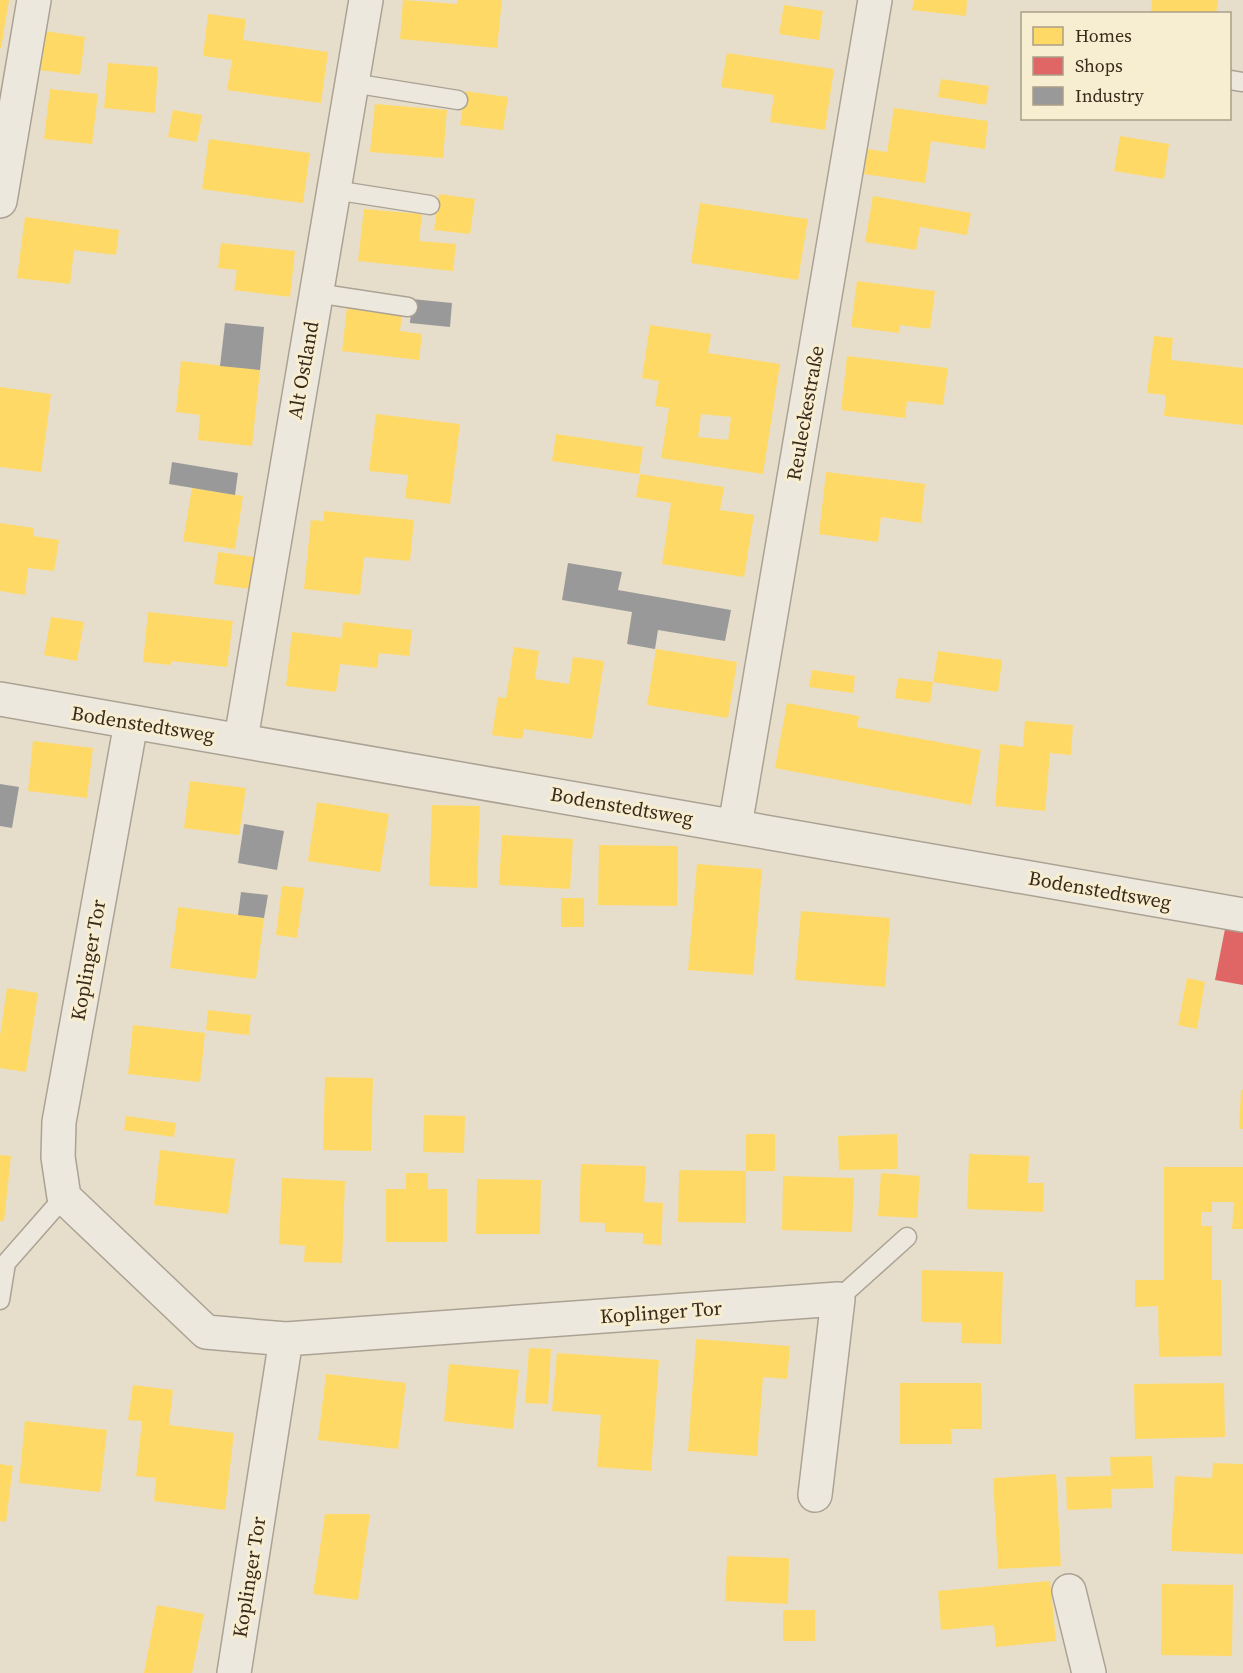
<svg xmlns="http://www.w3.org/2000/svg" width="1243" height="1673" font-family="'Source Serif 4',serif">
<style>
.homes{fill:#ffd966;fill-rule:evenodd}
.shops{fill:#e06666}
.industry{fill:#999}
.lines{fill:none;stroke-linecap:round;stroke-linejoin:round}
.service-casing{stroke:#aba294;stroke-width:21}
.minor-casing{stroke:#aba294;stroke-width:36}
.service{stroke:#ede8dd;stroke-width:18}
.minor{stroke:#ede8dd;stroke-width:33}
.labels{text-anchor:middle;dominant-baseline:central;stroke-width:6;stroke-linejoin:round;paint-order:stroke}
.street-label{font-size:20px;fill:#392a1c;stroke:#f7edd0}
</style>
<rect width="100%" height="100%" fill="#e6decb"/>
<!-- homes -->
<path class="homes" d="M 0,0 L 9,0 L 1,48 L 0,48 Z
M 403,0 L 457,4 L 458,0 L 502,0 L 497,48 L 400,39 Z
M 914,0 L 967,0 L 966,16 L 912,10 Z
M 1152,0 L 1218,0 L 1216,14 L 1151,14 Z
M 784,5 L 823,11 L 819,40 L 779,34 Z
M 208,14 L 246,19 L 243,40 L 328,52 L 321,103 L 227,90 L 232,60 L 203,56 Z
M 45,31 L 85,37 L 80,75 L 39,70 Z
M 727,53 L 834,69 L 825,130 L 770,122 L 774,95 L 721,87 Z
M 108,63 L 158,67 L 155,113 L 104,108 Z
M 941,79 L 989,86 L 986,105 L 938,97 Z
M 50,89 L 98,94 L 92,144 L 44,139 Z
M 465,91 L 508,97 L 503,130 L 460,125 Z
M 375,104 L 447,110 L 443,158 L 370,152 Z
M 894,108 L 988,121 L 985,149 L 931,141 L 925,183 L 864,174 L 867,149 L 887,152 Z
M 173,110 L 202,115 L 197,142 L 168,137 Z
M 1120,136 L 1169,144 L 1164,179 L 1114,171 Z
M 209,139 L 310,153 L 303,203 L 202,189 Z
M 439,194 L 475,199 L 470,234 L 434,230 Z
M 873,196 L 971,213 L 967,235 L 920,227 L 916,250 L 865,242 Z
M 700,203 L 808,219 L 798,280 L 691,263 Z
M 364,209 L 422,214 L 419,241 L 456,244 L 453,271 L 358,261 Z
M 25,217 L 119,230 L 116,255 L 74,250 L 70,284 L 17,278 Z
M 221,243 L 295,251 L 290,297 L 234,290 L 237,270 L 218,268 Z
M 857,281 L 935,291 L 930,329 L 900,325 L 899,333 L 851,327 Z
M 347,308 L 402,314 L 400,331 L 422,334 L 419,360 L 342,351 Z
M 650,325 L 711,334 L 708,353 L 780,364 L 763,474 L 661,458 L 669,408 L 655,406 L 659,381 L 642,378 ZM 701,414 L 731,417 L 728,440 L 698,437 Z
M 1154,336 L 1173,338 L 1171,360 L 1243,368 L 1243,425 L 1164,416 L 1166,395 L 1147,393 Z
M 847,356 L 948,368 L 943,405 L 907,401 L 905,418 L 841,410 Z
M 181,361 L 260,370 L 252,446 L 198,440 L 200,415 L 176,412 Z
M 0,387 L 51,394 L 41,472 L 0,467 Z
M 376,414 L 460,424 L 450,504 L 405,498 L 408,475 L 369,471 Z
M 556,434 L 643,447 L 639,474 L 552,461 Z
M 826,472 L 925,484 L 921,523 L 881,517 L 878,542 L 819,534 Z
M 640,474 L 724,487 L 720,510 L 754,515 L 744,577 L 662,564 L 671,503 L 636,497 Z
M 192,488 L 243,496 L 235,549 L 183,541 Z
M 324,511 L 414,520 L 410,561 L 364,557 L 360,595 L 304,589 L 311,520 L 323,521 Z
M 0,523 L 34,528 L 33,536 L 59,540 L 54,571 L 28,568 L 25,595 L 0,591 Z
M 218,552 L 254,557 L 250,589 L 214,584 Z
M 148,612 L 233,621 L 227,667 L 171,661 L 171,665 L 143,662 Z
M 51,617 L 84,622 L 77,661 L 44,655 Z
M 343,622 L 412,630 L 409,656 L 379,653 L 377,668 L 340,664 L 336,692 L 286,686 L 292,632 L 342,638 Z
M 514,647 L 539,651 L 535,679 L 569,684 L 573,657 L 604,661 L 592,739 L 524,729 L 522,739 L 492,735 L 498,697 L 506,698 Z
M 656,649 L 737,662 L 728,718 L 647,705 Z
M 938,651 L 1002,660 L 998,692 L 933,682 Z
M 812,670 L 855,676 L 853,693 L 809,687 Z
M 898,678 L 933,682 L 930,703 L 895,698 Z
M 787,703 L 859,716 L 857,727 L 981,750 L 971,805 L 775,768 Z
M 1025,721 L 1073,725 L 1071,755 L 1050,753 L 1045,811 L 995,806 L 1000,744 L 1023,747 Z
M 33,741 L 93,748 L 87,798 L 28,791 Z
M 190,781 L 246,788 L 239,835 L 184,828 Z
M 317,802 L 389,814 L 380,872 L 308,861 Z
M 432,805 L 480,806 L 477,888 L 429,886 Z
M 502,835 L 573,839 L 570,889 L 499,885 Z
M 599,845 L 678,846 L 677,906 L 598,905 Z
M 697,864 L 762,869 L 753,975 L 688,970 Z
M 282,886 L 304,888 L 297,938 L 276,935 Z
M 561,898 L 584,898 L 584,927 L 561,927 Z
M 178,907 L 264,918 L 256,979 L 170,968 Z
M 801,911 L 890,918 L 885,987 L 795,980 Z
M 1187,978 L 1205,982 L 1197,1029 L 1178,1025 Z
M 7,988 L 38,993 L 26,1072 L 0,1068 L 0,1036 Z
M 208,1010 L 251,1015 L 249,1035 L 206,1030 Z
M 133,1025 L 205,1033 L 200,1082 L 128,1074 Z
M 325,1077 L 373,1078 L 371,1151 L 323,1150 Z
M 1241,1090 L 1243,1090 L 1243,1129 L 1239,1129 Z
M 424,1115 L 465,1116 L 464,1153 L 423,1152 Z
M 126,1116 L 176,1123 L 174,1137 L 124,1130 Z
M 746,1134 L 775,1134 L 775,1171 L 746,1171 L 746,1223 L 678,1222 L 679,1170 L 746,1171 Z
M 897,1134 L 898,1169 L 839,1170 L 838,1136 Z
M 160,1150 L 235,1159 L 228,1214 L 154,1205 Z
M 969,1154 L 1029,1156 L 1028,1183 L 1044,1183 L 1043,1212 L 967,1209 Z
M 0,1155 L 11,1156 L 4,1221 L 0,1221 Z
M 581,1164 L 646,1166 L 644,1202 L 663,1203 L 661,1245 L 643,1244 L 643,1233 L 605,1232 L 605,1223 L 579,1222 Z
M 1164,1167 L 1243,1167 L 1243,1229 L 1232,1229 L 1234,1202 L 1212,1202 L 1212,1212 L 1201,1212 L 1201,1226 L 1212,1226 L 1212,1280 L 1221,1280 L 1222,1356 L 1159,1357 L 1158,1306 L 1135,1307 L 1135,1280 L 1164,1280 Z
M 406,1173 L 428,1173 L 428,1189 L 447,1189 L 447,1242 L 386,1242 L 386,1189 L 406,1189 Z
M 881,1173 L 920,1176 L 917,1218 L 878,1216 Z
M 783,1176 L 854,1178 L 852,1232 L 782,1230 Z
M 282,1178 L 345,1181 L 342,1263 L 304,1262 L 305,1246 L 279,1244 Z
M 477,1179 L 541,1180 L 540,1234 L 476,1234 Z
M 922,1270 L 1003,1272 L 1001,1344 L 961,1343 L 962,1323 L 921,1322 Z
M 696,1339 L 790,1346 L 787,1379 L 763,1377 L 757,1456 L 688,1451 Z
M 529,1348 L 551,1349 L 548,1404 L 525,1403 Z
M 557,1353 L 659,1360 L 651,1471 L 597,1467 L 601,1415 L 552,1411 Z
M 449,1364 L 519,1370 L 513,1429 L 444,1421 Z
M 326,1374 L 406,1383 L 398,1449 L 318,1440 Z
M 900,1383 L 981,1383 L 982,1429 L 951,1429 L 952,1444 L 900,1444 Z
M 1224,1383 L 1225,1437 L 1135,1439 L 1134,1384 Z
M 133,1385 L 173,1390 L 169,1425 L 234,1433 L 225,1510 L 154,1501 L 156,1478 L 136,1476 L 142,1421 L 128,1420 Z
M 25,1421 L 107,1430 L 100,1492 L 19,1483 Z
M 1152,1456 L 1153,1488 L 1111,1489 L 1112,1508 L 1067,1510 L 1066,1477 L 1111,1476 L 1110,1457 Z
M 1213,1463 L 1243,1464 L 1243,1554 L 1171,1551 L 1175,1476 L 1212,1478 Z
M 0,1464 L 13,1466 L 6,1522 L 0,1521 Z
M 1056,1474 L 1061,1566 L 998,1569 L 993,1478 Z
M 325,1514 L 370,1514 L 358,1600 L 313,1594 Z
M 727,1556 L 789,1558 L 788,1604 L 725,1601 Z
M 1050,1581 L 1056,1641 L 996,1647 L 994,1625 L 941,1630 L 938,1591 Z
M 1162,1584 L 1233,1585 L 1232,1656 L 1161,1655 Z
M 157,1605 L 204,1614 L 192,1673 L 144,1673 Z
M 783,1610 L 815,1610 L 815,1641 L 783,1641 Z"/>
<!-- shops -->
<path class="shops" d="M 1226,924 L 1243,927 L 1243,985 L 1215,980 Z"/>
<!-- industry -->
<path class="industry" d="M 412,299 L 452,303 L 450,327 L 410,323 Z
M 225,323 L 264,327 L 260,370 L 220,366 Z
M 172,462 L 238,473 L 235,495 L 169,484 Z
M 568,563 L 622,572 L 618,590 L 731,610 L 725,641 L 658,630 L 655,649 L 627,644 L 632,612 L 562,600 Z
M 0,784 L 19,787 L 12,828 L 0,826 Z
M 244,824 L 284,831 L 277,870 L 238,863 Z
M 241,892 L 268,895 L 264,918 L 238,915 Z"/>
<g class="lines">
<!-- service casing -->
<g class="service-casing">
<path id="service" d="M 1230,80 L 1243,82
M 352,83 L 458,100
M 334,190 L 430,205
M 316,293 L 408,307
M 838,1299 L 907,1237
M 0,1300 L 6,1263 L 64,1197"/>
</g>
<!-- minor casing -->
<g class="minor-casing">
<path id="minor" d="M 0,201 L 34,0
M 0,699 L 1243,915
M 131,723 L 59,1122 L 58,1157 L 64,1197 L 206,1332 L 286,1339 L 234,1673
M 241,739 L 366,0
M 735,826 L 875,0
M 286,1339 L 838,1299 L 815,1495
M 1069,1591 L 1089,1673"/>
</g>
<!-- service -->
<use href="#service" class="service"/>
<!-- minor -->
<use href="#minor" class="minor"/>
</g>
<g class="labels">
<!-- street labels -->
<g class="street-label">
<text transform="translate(303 370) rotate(-80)">Alt Ostland</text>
<text transform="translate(805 413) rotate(-80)">Reuleckestraße</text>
<text transform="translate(143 724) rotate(9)">Bodenstedtsweg</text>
<text transform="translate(622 806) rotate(10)">Bodenstedtsweg</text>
<text transform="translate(1100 890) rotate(10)">Bodenstedtsweg</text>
<text transform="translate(88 960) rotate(-80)">Koplinger Tor</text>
<text transform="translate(661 1312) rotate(-4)">Koplinger Tor</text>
<text transform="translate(249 1577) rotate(-81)">Koplinger Tor</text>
</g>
</g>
<!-- legend -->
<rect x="1021" y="12" width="210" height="108" fill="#f7edd0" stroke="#ab9f88" stroke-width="1.5"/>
<rect x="1033" y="27" width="30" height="18" fill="#ffd966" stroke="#ab9f88" stroke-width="1.5"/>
<text x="1075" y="42" font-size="18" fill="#392a1c">Homes</text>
<rect x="1033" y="57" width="30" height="18" fill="#e06666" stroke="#ab9f88" stroke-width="1.5"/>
<text x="1075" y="72" font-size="18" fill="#392a1c">Shops</text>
<rect x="1033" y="87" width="30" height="18" fill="#999999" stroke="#ab9f88" stroke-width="1.5"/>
<text x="1075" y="102" font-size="18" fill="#392a1c">Industry</text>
</svg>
